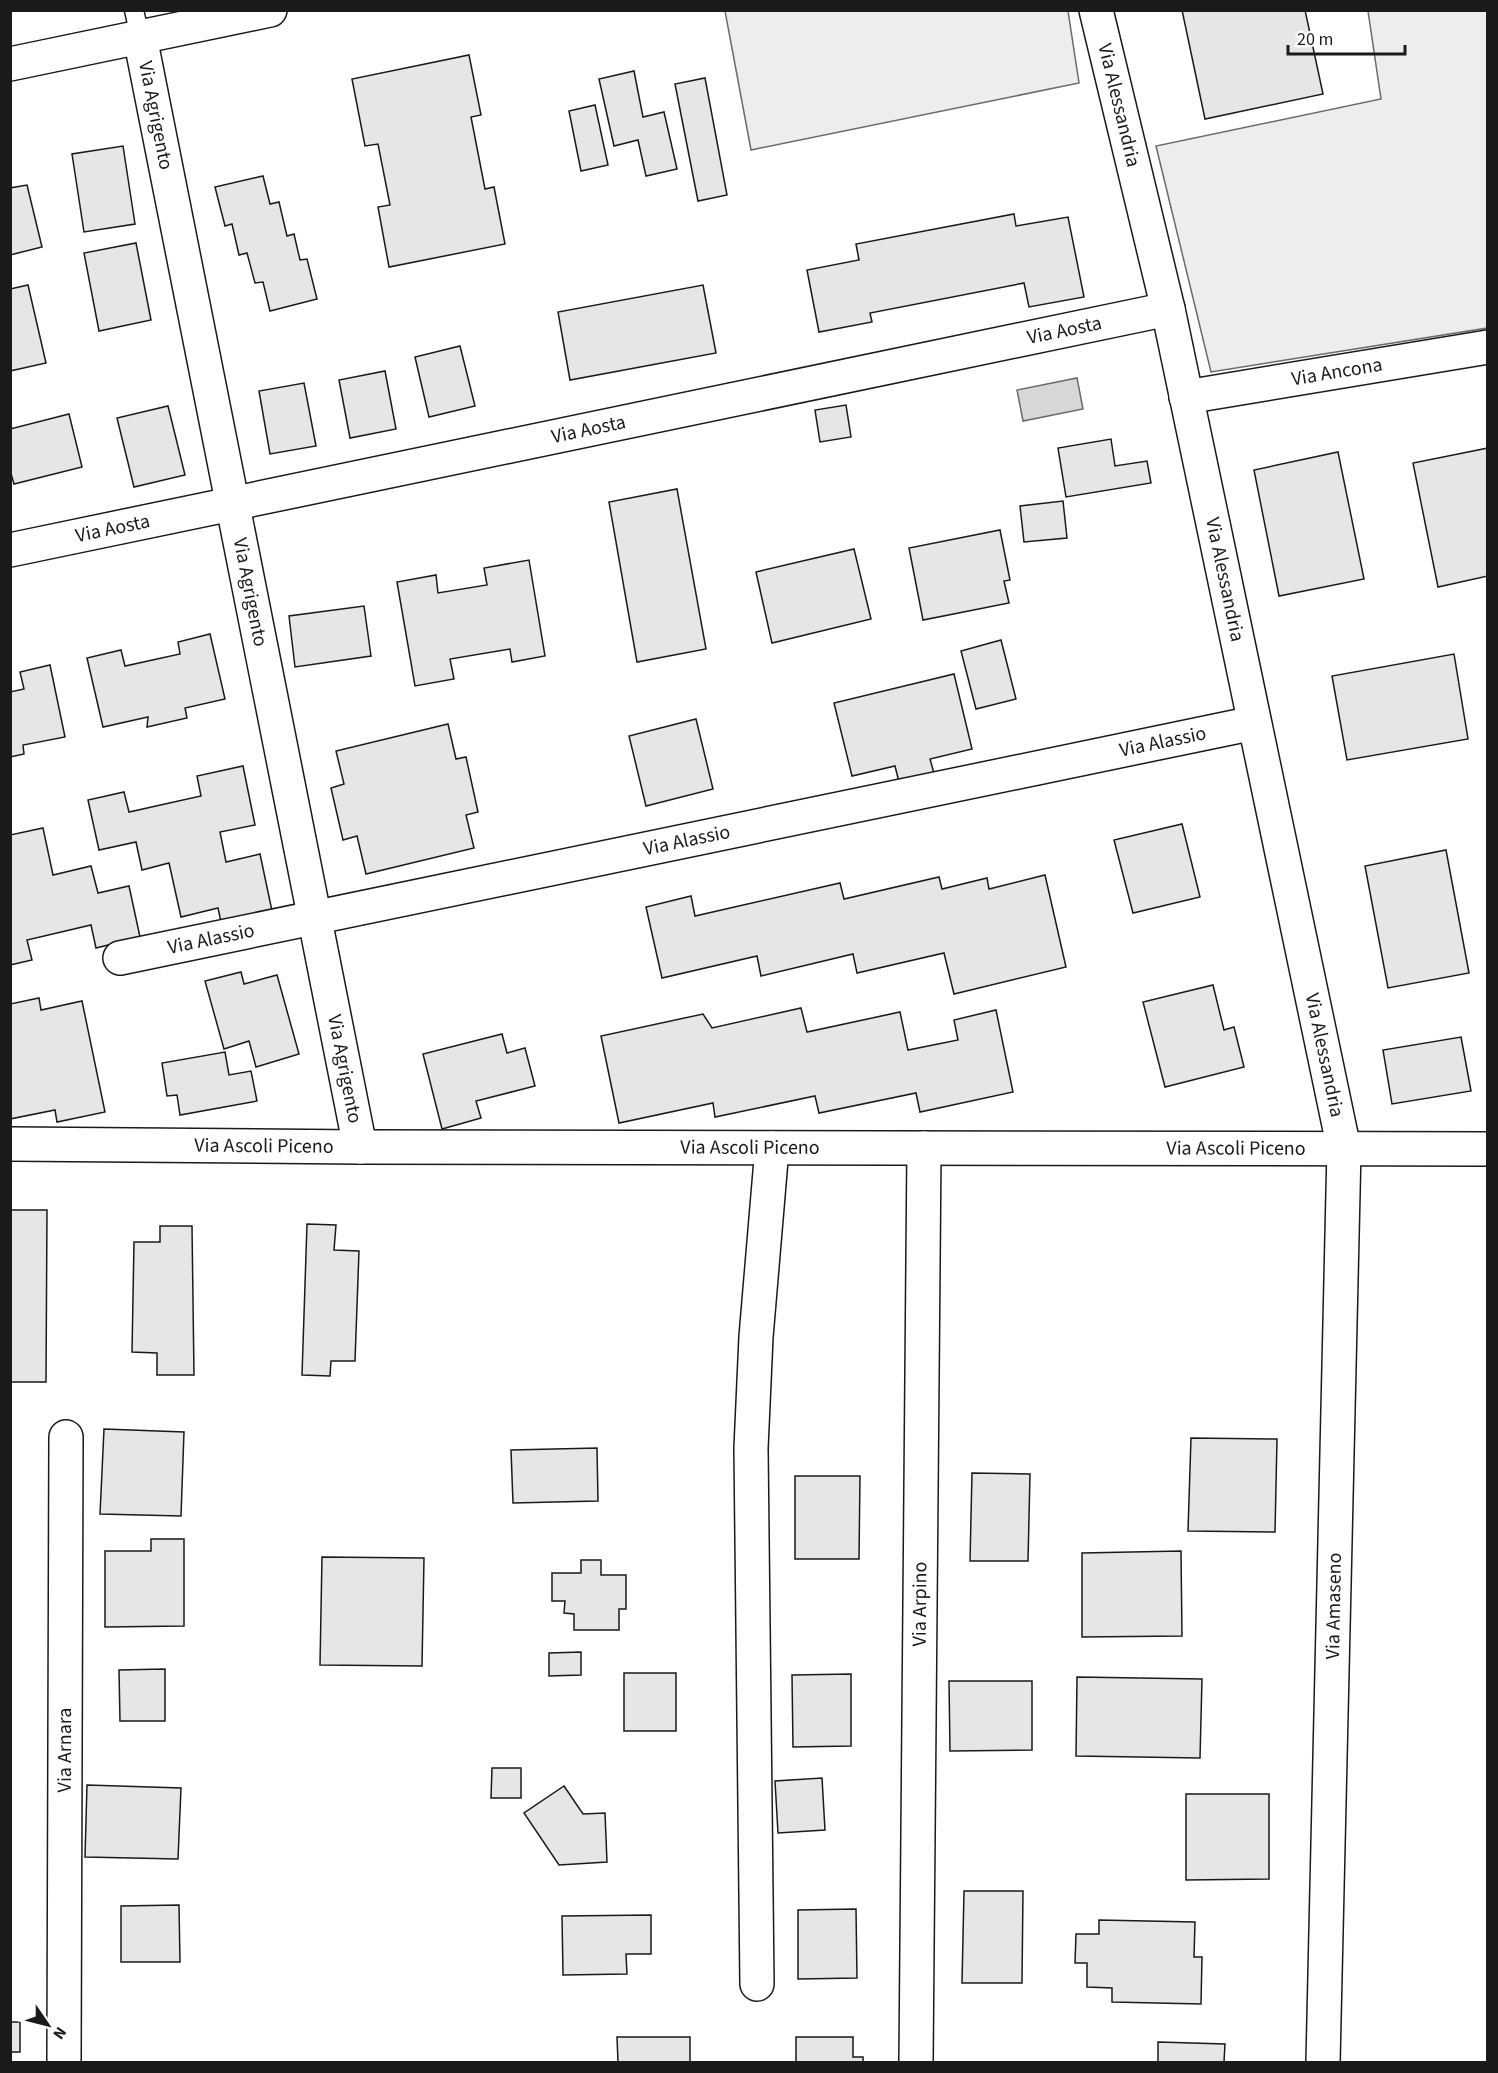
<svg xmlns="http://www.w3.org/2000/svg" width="1498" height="2073" font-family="'Source Sans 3',sans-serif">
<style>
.built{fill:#ededed;stroke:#6a6a6a;stroke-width:1.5}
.water{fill:#d7d7d7;stroke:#6a6a6a;stroke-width:1.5}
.building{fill:#e6e6e6;stroke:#1a1a1a;stroke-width:1.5}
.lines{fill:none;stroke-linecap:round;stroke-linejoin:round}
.lane-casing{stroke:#1a1a1a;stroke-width:21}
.street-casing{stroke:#1a1a1a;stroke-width:36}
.secondary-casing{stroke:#1a1a1a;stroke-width:36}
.lane{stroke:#fff;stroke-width:18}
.street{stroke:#fff;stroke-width:33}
.secondary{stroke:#fff;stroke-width:33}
.labels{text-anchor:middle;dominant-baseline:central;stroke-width:4.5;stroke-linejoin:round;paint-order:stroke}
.street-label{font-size:20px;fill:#1a1a1a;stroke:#fff}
</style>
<rect width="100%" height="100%" fill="#fff"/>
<!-- built -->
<path class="built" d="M 725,11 L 1068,11 L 1079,83 L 751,150 Z
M 1368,11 L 1487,11 L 1487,328 L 1211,372 L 1156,146 L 1381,99 Z"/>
<!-- water -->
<path class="water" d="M 1077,378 L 1083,409 L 1023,421 L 1017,390 Z"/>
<!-- building -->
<path class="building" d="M 1182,10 L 1305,10 L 1323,94 L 1205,119 Z
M 469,55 L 481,115 L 471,117 L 485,189 L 494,187 L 505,244 L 389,267 L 378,207 L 390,205 L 378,144 L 365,146 L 352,79 Z
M 634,71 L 643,117 L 664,112 L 677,169 L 646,176 L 638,140 L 614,146 L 599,79 Z
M 705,78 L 727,195 L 698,201 L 675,84 Z
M 595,105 L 608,165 L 581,171 L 569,111 Z
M 123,146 L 135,224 L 84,232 L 72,154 Z
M 263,176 L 270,204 L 279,202 L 287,236 L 294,234 L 300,260 L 307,259 L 317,299 L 270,311 L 263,282 L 255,283 L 247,253 L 239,255 L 232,224 L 225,226 L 215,187 Z
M 27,185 L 42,247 L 10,255 L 10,188 Z
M 1014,214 L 1016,226 L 1068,217 L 1084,297 L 1029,307 L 1024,283 L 870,313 L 872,322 L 819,332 L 807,270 L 859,260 L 856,244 Z
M 136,243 L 151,320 L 99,331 L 84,253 Z
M 28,285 L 46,363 L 10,371 L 10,289 Z
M 703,285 L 716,353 L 570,380 L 558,312 Z
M 460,346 L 475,406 L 429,417 L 415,357 Z
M 385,371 L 396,429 L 350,438 L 339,380 Z
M 304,383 L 316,446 L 270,454 L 259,391 Z
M 846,405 L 851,437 L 820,442 L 815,410 Z
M 168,406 L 185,475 L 134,487 L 117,418 Z
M 69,414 L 82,467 L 14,484 L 10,470 L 10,429 Z
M 1111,439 L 1115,466 L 1147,461 L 1151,483 L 1066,497 L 1058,448 Z
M 1488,448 L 1488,576 L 1438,587 L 1413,463 Z
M 1338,452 L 1364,579 L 1279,596 L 1254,470 Z
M 677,489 L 706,649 L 637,662 L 609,502 Z
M 1063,501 L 1067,538 L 1024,542 L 1020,506 Z
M 1000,530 L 1010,580 L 1004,581 L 1009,603 L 923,620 L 909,548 Z
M 854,549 L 871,619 L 772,643 L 756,572 Z
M 529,560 L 545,656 L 512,662 L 510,649 L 450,659 L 454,679 L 415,686 L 397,582 L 436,575 L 438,593 L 487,585 L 484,568 Z
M 364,606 L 371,656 L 295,667 L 289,616 Z
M 210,634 L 225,699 L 185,708 L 187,718 L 147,727 L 148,717 L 103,727 L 87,658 L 121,650 L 125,666 L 180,654 L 178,642 Z
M 1001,640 L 1016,699 L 976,709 L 961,651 Z
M 1454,654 L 1468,739 L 1347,760 L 1332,676 Z
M 50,665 L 65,737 L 23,745 L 24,754 L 10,757 L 10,692 L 24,689 L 20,672 Z
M 954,674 L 972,749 L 930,759 L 935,777 L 900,786 L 895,766 L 852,776 L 834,703 Z
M 696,719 L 713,789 L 646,806 L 629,736 Z
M 448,724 L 456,759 L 466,757 L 478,812 L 466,815 L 474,848 L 366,874 L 357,836 L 343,840 L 331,788 L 344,784 L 336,751 Z
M 243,766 L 255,825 L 220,832 L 226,862 L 260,854 L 272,911 L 221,922 L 218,908 L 181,917 L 169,863 L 142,870 L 136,842 L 99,850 L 88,800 L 124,792 L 129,812 L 201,796 L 197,776 Z
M 1182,824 L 1200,897 L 1133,913 L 1114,840 Z
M 43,828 L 53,875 L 91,866 L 98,893 L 129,886 L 140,937 L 96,948 L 91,925 L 27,940 L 32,960 L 10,965 L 10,835 Z
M 1446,850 L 1469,973 L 1388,988 L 1365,866 Z
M 1045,875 L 1066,967 L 954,994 L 944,953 L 857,973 L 853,954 L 761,976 L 757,956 L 662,978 L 646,907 L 691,896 L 695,916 L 840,883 L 844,899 L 939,877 L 942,889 L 987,878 L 989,889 Z
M 241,972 L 244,984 L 277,975 L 299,1054 L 256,1067 L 249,1041 L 224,1049 L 205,981 Z
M 1213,985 L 1224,1030 L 1234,1027 L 1244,1067 L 1165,1087 L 1143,1002 Z
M 39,998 L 41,1010 L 82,1001 L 105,1112 L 57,1122 L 55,1110 L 10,1119 L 10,1004 Z
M 801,1008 L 807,1032 L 900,1012 L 908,1050 L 958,1040 L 954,1020 L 996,1010 L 1013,1092 L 920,1112 L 916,1093 L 819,1113 L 815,1096 L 715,1117 L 713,1103 L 619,1123 L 601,1036 L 703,1014 L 712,1028 Z
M 502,1034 L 507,1053 L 525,1048 L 535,1086 L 476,1101 L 481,1118 L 442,1129 L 423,1054 Z
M 1461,1037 L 1471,1091 L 1392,1104 L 1383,1050 Z
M 225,1052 L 229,1075 L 251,1071 L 257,1101 L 180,1115 L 177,1095 L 167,1096 L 162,1063 Z
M 10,1210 L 47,1210 L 46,1382 L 10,1382 Z
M 307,1224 L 336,1225 L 334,1250 L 359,1251 L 355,1361 L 331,1361 L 330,1376 L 302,1375 Z
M 160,1226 L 192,1226 L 194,1375 L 157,1375 L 157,1353 L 132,1352 L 134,1242 L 160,1242 Z
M 104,1429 L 184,1432 L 181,1516 L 100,1514 Z
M 1191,1438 L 1277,1439 L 1275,1532 L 1188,1531 Z
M 597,1448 L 598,1501 L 513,1503 L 511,1450 Z
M 972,1473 L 1030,1474 L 1028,1561 L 970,1561 Z
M 795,1476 L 860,1476 L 859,1559 L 795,1559 Z
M 151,1539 L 184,1539 L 184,1626 L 105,1627 L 105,1551 L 151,1551 Z
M 1181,1551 L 1182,1636 L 1082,1637 L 1082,1553 Z
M 322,1557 L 424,1558 L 422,1666 L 320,1665 Z
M 581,1560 L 601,1560 L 601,1575 L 626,1575 L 626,1609 L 619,1609 L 619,1630 L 574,1630 L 574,1614 L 564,1613 L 565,1601 L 552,1601 L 552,1573 L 581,1573 Z
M 581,1652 L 581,1675 L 549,1676 L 549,1653 Z
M 165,1669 L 165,1721 L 120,1721 L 119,1670 Z
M 624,1673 L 676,1673 L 676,1731 L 624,1731 Z
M 851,1674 L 851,1746 L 793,1747 L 792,1675 Z
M 1077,1677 L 1202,1679 L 1200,1758 L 1076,1756 Z
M 949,1681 L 1032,1681 L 1032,1750 L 950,1751 Z
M 492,1768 L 521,1768 L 521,1798 L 491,1798 Z
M 822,1778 L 825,1830 L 778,1833 L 775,1781 Z
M 87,1785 L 181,1788 L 178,1859 L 85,1857 Z
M 564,1786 L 583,1814 L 605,1813 L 607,1862 L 559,1865 L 524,1813 Z
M 1186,1794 L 1269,1794 L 1269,1879 L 1186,1880 Z
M 964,1891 L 1023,1891 L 1022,1983 L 962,1983 Z
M 179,1905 L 180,1962 L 121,1962 L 121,1906 Z
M 856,1909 L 857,1978 L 798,1979 L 798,1910 Z
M 651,1915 L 651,1954 L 626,1954 L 627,1974 L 563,1975 L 562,1916 Z
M 1099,1920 L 1195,1922 L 1194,1957 L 1202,1957 L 1201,2004 L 1112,2002 L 1112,1988 L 1087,1987 L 1087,1963 L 1075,1963 L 1076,1934 L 1099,1934 Z
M 10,2022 L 20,2022 L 20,2052 L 10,2052 Z
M 617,2037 L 690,2037 L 690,2062 L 618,2062 Z
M 796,2037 L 853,2037 L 853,2057 L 863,2057 L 863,2062 L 796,2062 Z
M 1158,2042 L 1225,2044 L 1224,2062 L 1158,2062 Z"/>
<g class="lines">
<!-- lane casing -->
<g class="lane-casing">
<path id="lane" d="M 134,10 L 140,37"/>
</g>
<!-- street casing -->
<g class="street-casing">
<g id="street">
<path id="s1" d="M 1096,10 L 1168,309 L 1344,1149 L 1323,2062"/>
<path id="s2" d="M 140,37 L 360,1147"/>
<path id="s3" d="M 1186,397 L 1488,347"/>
<path id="s4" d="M 10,550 L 1168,309"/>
<path id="s5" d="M 120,958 L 1254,723"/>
<path id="s6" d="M 10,1144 L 360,1147 L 1488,1149"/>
<path d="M 757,1984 L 751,1448 L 756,1337 L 772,1148"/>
<path id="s7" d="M 64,2062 L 66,1437"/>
<path id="s8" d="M 916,2062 L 924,1148"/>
</g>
</g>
<!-- secondary casing -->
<g class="secondary-casing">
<path id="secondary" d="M 10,64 L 270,10"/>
</g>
<!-- lane -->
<use href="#lane" class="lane"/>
<!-- street -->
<use href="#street" class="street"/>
<!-- secondary -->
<use href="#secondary" class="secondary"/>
</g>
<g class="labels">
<!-- street labels -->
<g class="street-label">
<text stroke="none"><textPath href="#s1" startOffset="98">Via Alessandria</textPath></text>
<text stroke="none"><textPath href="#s2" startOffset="80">Via Agrigento</textPath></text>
<text stroke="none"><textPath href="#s4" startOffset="1077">Via Aosta</textPath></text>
<text stroke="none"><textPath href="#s3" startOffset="153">Via Ancona</textPath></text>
<text stroke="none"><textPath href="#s4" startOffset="591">Via Aosta</textPath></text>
<text stroke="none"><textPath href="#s4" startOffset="105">Via Aosta</textPath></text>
<text stroke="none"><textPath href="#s1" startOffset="584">Via Alessandria</textPath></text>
<text stroke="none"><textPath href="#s2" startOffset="566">Via Agrigento</textPath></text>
<text stroke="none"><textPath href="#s5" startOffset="1065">Via Alassio</textPath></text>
<text stroke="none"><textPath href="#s5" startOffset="579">Via Alassio</textPath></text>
<text stroke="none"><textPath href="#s5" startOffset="93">Via Alassio</textPath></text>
<text stroke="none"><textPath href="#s1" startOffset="1070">Via Alessandria</textPath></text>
<text stroke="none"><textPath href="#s2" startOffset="1052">Via Agrigento</textPath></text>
<text stroke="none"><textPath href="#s6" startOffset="254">Via Ascoli Piceno</textPath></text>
<text stroke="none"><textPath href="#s6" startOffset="740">Via Ascoli Piceno</textPath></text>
<text stroke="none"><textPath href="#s6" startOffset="1226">Via Ascoli Piceno</textPath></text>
<text stroke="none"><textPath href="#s8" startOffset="458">Via Arpino</textPath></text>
<text transform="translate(1334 1606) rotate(-89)">Via Amaseno</text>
<text stroke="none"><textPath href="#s7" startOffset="312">Via Arnara</textPath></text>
</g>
</g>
<!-- border -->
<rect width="1498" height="2073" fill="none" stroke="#1a1a1a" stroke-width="24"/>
<!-- north arrow -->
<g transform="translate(48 2025) rotate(125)" stroke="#ffffff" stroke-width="4.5" paint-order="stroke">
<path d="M0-4.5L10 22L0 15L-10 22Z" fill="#1a1a1a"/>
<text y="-9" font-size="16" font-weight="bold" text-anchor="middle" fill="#1a1a1a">N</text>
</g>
<!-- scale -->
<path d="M1288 45v9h117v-9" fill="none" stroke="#1a1a1a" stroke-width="3"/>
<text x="1297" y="45" font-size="18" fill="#1a1a1a" stroke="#ffffff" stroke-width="4.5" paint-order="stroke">20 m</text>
</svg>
